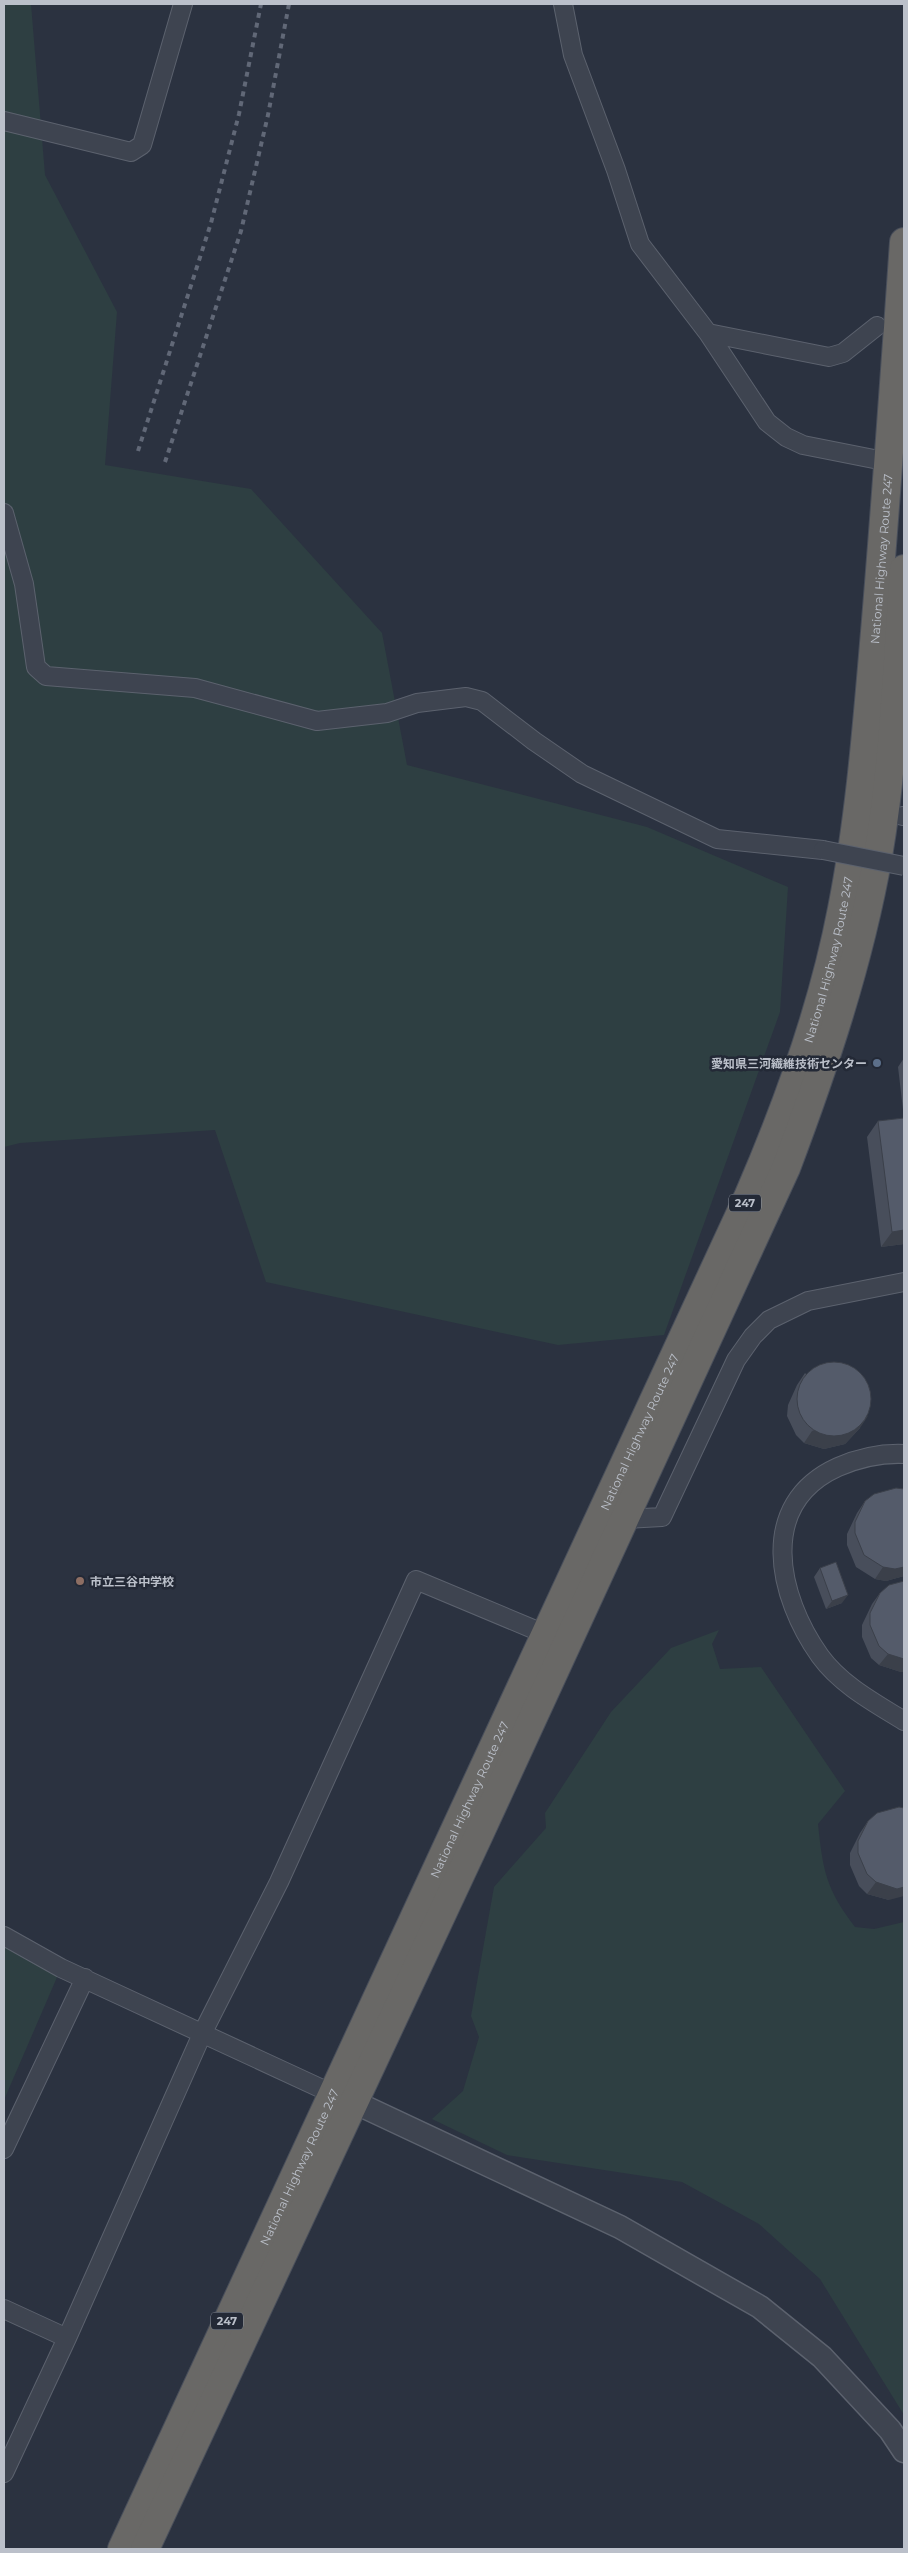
<svg xmlns="http://www.w3.org/2000/svg" width="908" height="2553" font-family="Montserrat,'Noto Sans JP',sans-serif">
<style>
.green{fill:#2e3f42}
.lines{fill:none;stroke-linecap:round;stroke-linejoin:round}
.minor-casing{stroke:#5c626e;stroke-width:20}
.tertiary-casing{stroke:#5c626e;stroke-width:25}
.trunk-casing{stroke:#494f5b;stroke-width:30}
.minor{stroke:#3e4450;stroke-width:18}
.tertiary{stroke:#3e4450;stroke-width:22}
.trunk{stroke:#696866;stroke-width:28}
.rail{stroke:#616877;stroke-width:4;stroke-dasharray:5 5;stroke-linecap:butt}
.minor-bridge-casing{stroke:#5c626e;stroke-width:20;stroke-linecap:butt}
.minor-bridge{stroke:#3e4450;stroke-width:18}
.wall{fill:#484e5b}
.shaded-wall{fill:#3b404a}
.building{fill:#545b6a;stroke:#3b404a}
.service-dot{fill:#5c6f8a;stroke:#232936;stroke-width:2}
.education-dot{fill:#8d6e63;stroke:#232936;stroke-width:2}
.labels{text-anchor:middle;dominant-baseline:central;stroke-width:5;stroke-linejoin:round;paint-order:stroke}
.shield{fill:#232936;stroke:#8d939e;stroke-width:1}
.shield-label{font-size:11px;font-weight:bold;fill:#bbc0ca}
.street-label{font-size:12px;fill:#bbc0ca;stroke:#232936}
.poi-label{font-size:12px;font-weight:bold;fill:#bbc0ca;stroke:#232936;text-anchor:end}
</style>
<rect width="100%" height="100%" fill="#2b3240"/>
<!-- green -->
<path class="green" d="M 4,4 L 31,4 L 45,175 L 117,312 L 105,465 L 251,489 L 382,633 L 407,765 L 647,827 L 788,887 L 780,1012 L 664,1335 L 558,1345 L 266,1282 L 215,1130 L 20,1143 L 4,1147 Z
M 719,1630 L 712,1644 L 720,1669 L 761,1667 L 845,1791 L 818,1824 C 823,1871 826,1889 855,1927 L 874,1929 L 904,1922 L 904,2415 L 820,2279 L 759,2224 L 682,2182 L 507,2155 L 432,2119 L 463,2091 L 479,2037 L 471,2016 L 494,1887 L 546,1828 L 545,1813 L 611,1712 L 671,1648 Z
M 4,1936 L 61,1968 L 4,2100 Z"/>
<g class="lines">
<!-- minor casing -->
<g class="minor-casing">
<path id="minor" d="M 563,4 L 573,55 L 616,170 L 640,244 L 708,333 L 767,422 L 786,437 L 803,445 L 889,462
M 4,121 L 131,152 L 142,145 L 183,4
M 708,333 L 829,357 L 843,353 L 877,326
M 4,513 L 24,584 L 36,667 L 46,676 L 195,688 L 317,721 L 387,713 L 417,703 L 466,697 L 482,701 L 534,741 L 582,774 L 717,839 L 823,850
M 902,816 L 904,816
M 904,1454 C 881,1453 859,1458 838,1467 C 756,1504 778,1597 820,1656 C 841,1685 875,1703 904,1721
M 625,1519 L 662,1517 L 736,1360 L 753,1336 L 769,1320 L 808,1301 L 904,1282
M 4,1936 L 61,1968 L 333,2094
M 4,2149 L 85,1978
M 4,2309 L 67,2338
M 4,2473 L 67,2338 L 202,2034 L 279,1882 L 416,1580 L 545,1634"/>
</g>
<!-- tertiary casing -->
<g class="tertiary-casing">
<path id="tertiary" d="M 354,2102 L 620,2227 L 760,2307 L 822,2357 L 890,2430 L 904,2451"/>
</g>
<!-- trunk casing -->
<g class="trunk-casing">
<g id="trunk">
<path id="s1" d="M 122,2549 L 748,1197 C 788,1105 823,1008 842,909 C 860,818 867,725 875,632 C 886,502 895,372 904,242"/>
<path d="M 145,2549 L 477,1839 L 786,1168 C 824,1067 859,963 878,856 C 894,762 897,665 904,569"/>
</g>
</g>
<!-- minor -->
<use href="#minor" class="minor"/>
<!-- tertiary -->
<use href="#tertiary" class="tertiary"/>
<!-- trunk -->
<use href="#trunk" class="trunk"/>
<!-- rail -->
<path class="rail" d="M 138,451 L 211,223 L 239,114 L 261,4
M 165,462 L 241,231 L 268,115 L 289,4"/>
<!-- minor-bridge casing -->
<g class="minor-bridge-casing">
<path id="minor-bridge" d="M 823,850 L 904,866"/>
</g>
<!-- minor-bridge -->
<use href="#minor-bridge" class="minor-bridge"/>
</g>
<!-- wall -->
<path class="wall" d="M 904,1058 L 904,1244 L 881,1247 L 867,1137 L 878,1121 L 904,1118 L 898,1067 Z
M 805,1373 L 860,1428 L 845,1444 L 824,1449 L 804,1443 L 796,1435 L 787,1416 L 788,1405 L 797,1385 Z
M 904,1489 L 904,1576 L 886,1581 L 875,1579 L 856,1567 L 847,1545 L 847,1534 L 857,1513 L 865,1501 Z
M 820,1568 L 842,1603 L 826,1609 L 814,1577 Z
M 880,1593 L 901,1672 L 879,1665 L 871,1658 L 862,1637 L 862,1625 L 872,1604 Z
M 868,1821 L 889,1900 L 867,1894 L 859,1886 L 850,1865 L 850,1853 L 860,1833 Z"/>
<!-- shaded-wall -->
<path class="shaded-wall" d="M 904,1230 L 904,1244 L 881,1247 L 892,1232 Z
M 868,1416 L 860,1428 L 845,1444 L 824,1449 L 804,1443 L 812,1431 Z
M 883,1567 L 904,1567 L 904,1576 L 886,1581 L 875,1579 Z
M 848,1595 L 842,1603 L 826,1609 L 832,1601 Z
M 888,1654 L 904,1659 L 904,1672 L 901,1672 L 879,1665 Z
M 876,1882 L 904,1887 L 904,1896 L 889,1900 L 867,1894 Z"/>
<!-- building -->
<path class="building" d="M 904,1118 L 904,1230 L 892,1232 L 878,1121 Z
M797 1399a37 37 0 1 1 74 0a37 37 0 1 1-74 0Z
M 896,1488 L 904,1489 L 904,1567 L 895,1569 L 883,1567 L 864,1555 L 855,1533 L 855,1522 L 865,1501 L 874,1494 Z
M 836,1562 L 848,1595 L 832,1601 L 820,1568 Z
M 904,1581 L 904,1659 L 888,1654 L 879,1646 L 870,1625 L 870,1613 L 880,1593 L 889,1585 Z
M 899,1807 L 904,1808 L 904,1887 L 897,1889 L 876,1882 L 867,1874 L 858,1853 L 858,1841 L 868,1821 L 877,1813 Z"/>
<!-- markers -->
<circle class="service-dot" cx="877" cy="1063" r="5"/>
<circle class="education-dot" cx="80" cy="1581" r="5"/>
<g class="labels">
<!-- shield labels -->
<g class="shield">
<rect x="729" y="1194.5" width="32" height="17" rx="4"/>
<rect x="211" y="2312.5" width="32" height="17" rx="4"/>
</g>
<g class="shield-label">
<text x="745" y="1203">247</text>
<text x="227" y="2321">247</text>
</g>
<!-- street labels -->
<g class="street-label">
<text stroke="none"><textPath href="#s1" startOffset="2146">National Highway Route 247</textPath></text>
<text stroke="none"><textPath href="#s1" startOffset="1741">National Highway Route 247</textPath></text>
<text stroke="none"><textPath href="#s1" startOffset="1231">National Highway Route 247</textPath></text>
<text stroke="none"><textPath href="#s1" startOffset="826">National Highway Route 247</textPath></text>
<text stroke="none"><textPath href="#s1" startOffset="421">National Highway Route 247</textPath></text>
</g>
<!-- poi labels -->
<g class="poi-label">
<text x="867" y="1063">愛知県三河繊維技術センター</text>
<text x="90" y="1581" text-anchor="start">市立三谷中学校</text>
</g>
</g>
<!-- border -->
<rect width="908" height="2553" fill="none" stroke="#bbc0ca" stroke-width="10"/>
</svg>
